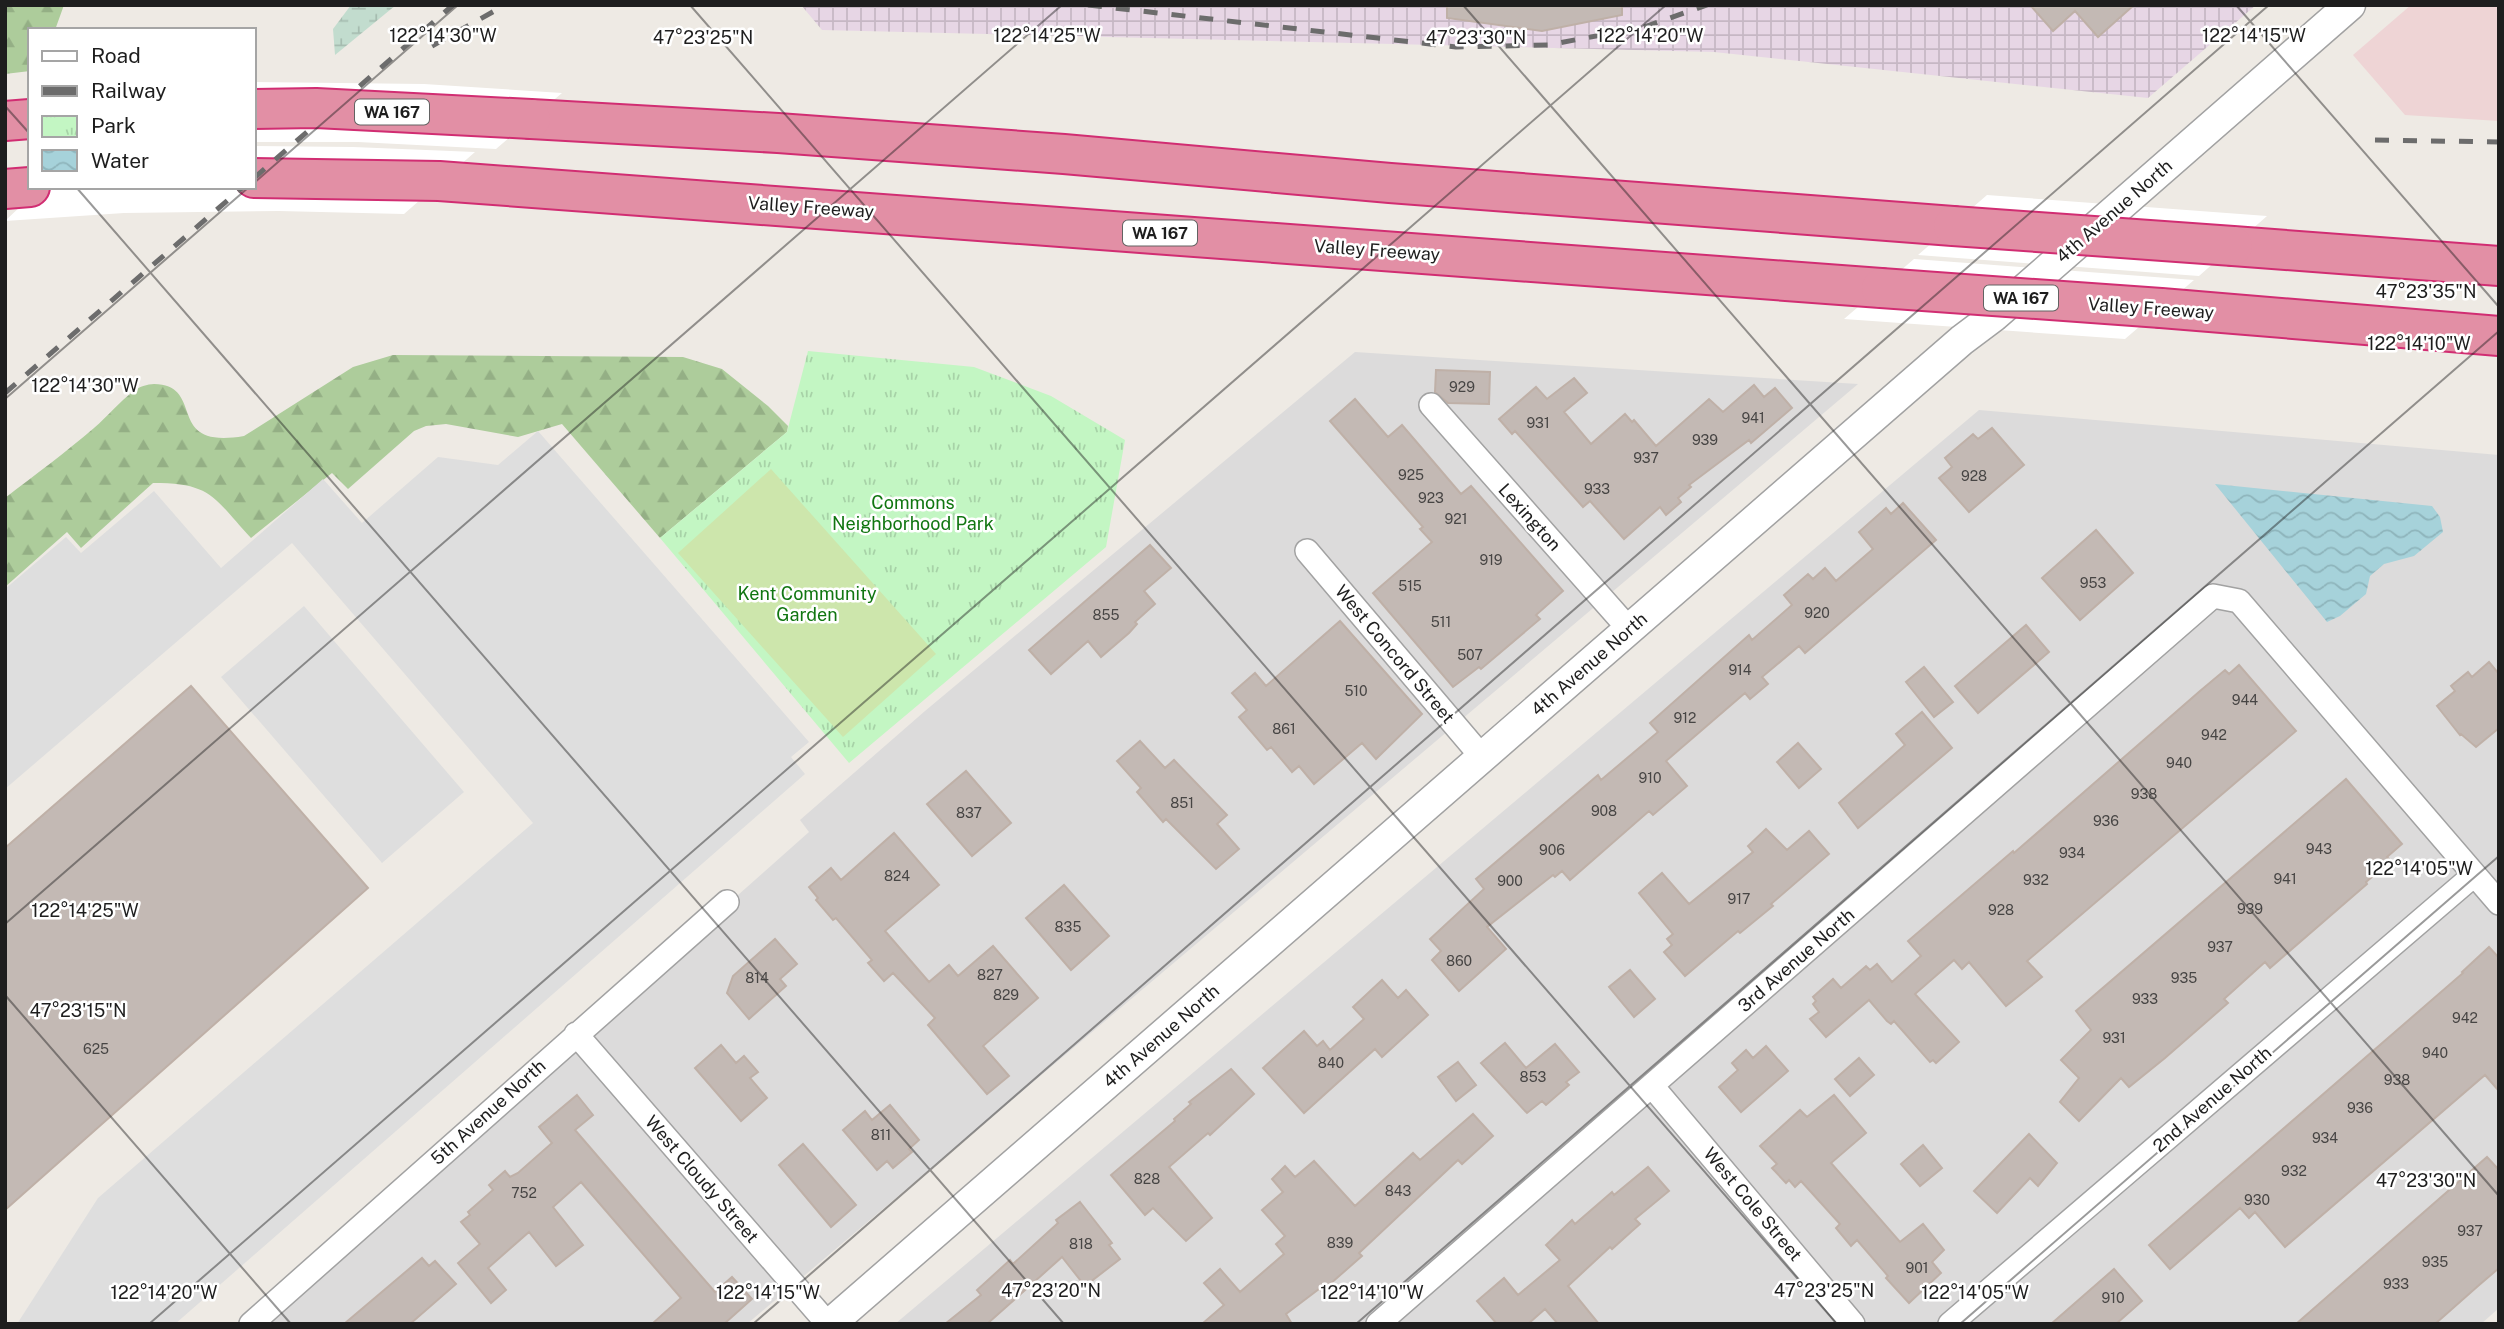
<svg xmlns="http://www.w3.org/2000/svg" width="2504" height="1329" font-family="'Public Sans',sans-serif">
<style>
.residential{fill:#dcdbdb}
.commercial{fill:#eed4d5}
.industrial{fill:url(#industrial-grid)}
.forest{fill:url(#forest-firs)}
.wetland{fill:url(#wetland-marsh)}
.park{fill:url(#park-tufts)}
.garden{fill:#cde6ac}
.parking{fill:#dedede}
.water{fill:url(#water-waves)}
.pier{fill:#fff}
.building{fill:#c3b9b4;stroke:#bfb0a7;stroke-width:2}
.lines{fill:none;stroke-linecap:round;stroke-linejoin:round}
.minor-casing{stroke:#a2a2a2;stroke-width:26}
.tertiary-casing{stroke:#a2a2a2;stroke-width:33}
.motorway-casing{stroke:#d12d72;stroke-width:42}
.minor{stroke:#fff;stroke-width:23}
.tertiary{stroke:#fff;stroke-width:30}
.motorway{stroke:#e28fa5;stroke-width:38}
.rail{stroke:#6c6c6c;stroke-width:5;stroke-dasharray:14 14;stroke-linecap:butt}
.motorway-bridge-casing{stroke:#d12d72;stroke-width:42;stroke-linecap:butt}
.motorway-bridge{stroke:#e28fa5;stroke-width:38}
.ticks{fill:none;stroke:#1e1e1e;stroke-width:2;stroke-opacity:0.45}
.labels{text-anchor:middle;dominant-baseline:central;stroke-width:5;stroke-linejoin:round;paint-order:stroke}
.number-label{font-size:14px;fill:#474544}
.shield{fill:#fff;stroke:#626262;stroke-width:2}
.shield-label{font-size:16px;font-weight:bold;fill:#1e1e1e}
.street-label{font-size:18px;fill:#1e1e1e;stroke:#fff}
.park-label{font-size:18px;fill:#117611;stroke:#fff}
.ticks-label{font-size:18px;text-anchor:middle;fill:#1e1e1e;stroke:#fff;stroke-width:5;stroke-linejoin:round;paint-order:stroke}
</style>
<defs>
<pattern id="industrial-grid" width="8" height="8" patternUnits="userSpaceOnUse" patternTransform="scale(1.75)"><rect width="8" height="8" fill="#e7d6e5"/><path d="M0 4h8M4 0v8" fill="none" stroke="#c6b7c4"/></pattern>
<pattern id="forest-firs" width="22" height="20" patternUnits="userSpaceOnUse" patternTransform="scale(1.75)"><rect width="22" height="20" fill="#adcc9b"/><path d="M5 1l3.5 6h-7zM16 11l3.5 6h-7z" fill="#94af85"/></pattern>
<pattern id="wetland-marsh" width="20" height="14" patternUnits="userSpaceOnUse" patternTransform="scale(1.75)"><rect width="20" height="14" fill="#c2dcce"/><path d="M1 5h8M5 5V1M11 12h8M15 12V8" fill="none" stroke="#a6bcb0"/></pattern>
<pattern id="park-tufts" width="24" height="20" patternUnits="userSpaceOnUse" patternTransform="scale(1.75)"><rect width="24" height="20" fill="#c3f6c3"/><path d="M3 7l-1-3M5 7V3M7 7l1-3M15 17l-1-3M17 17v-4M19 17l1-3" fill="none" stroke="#a7d2a7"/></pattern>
<pattern id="water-waves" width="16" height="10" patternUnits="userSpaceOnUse" patternTransform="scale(1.75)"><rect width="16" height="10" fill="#a6d2da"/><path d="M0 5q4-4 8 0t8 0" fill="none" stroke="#8eb4bb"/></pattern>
</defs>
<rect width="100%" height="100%" fill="#eeeae4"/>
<!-- residential -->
<path class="residential" d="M 1355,352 L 1858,384 L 747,1324 L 254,1324 L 809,832 L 800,820 L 925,711 Z
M 1979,410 L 2499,455 L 2499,1308 L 2481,1324 L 895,1324 Z"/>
<!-- commercial -->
<path class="commercial" d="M 2411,5 L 2499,5 L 2499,121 L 2405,115 L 2353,55 Z"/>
<!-- industrial -->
<path class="industrial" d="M 801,5 L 2256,5 L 2148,98 L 1714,52 L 822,30 Z"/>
<!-- forest -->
<path class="forest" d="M 5,5 L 64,5 L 55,30 L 30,30 L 30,71 L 5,74 Z
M 393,355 L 683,357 L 722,369 L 768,406 L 788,426 L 787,432 L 660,538 L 562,424 L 518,437 L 446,424 L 426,426 L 414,431 L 348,489 L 332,473 L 251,538 C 213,497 212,483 153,483 L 81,548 L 67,532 L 5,587 L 5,498 C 35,475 66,452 94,428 C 108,416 120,401 134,391 C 138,387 148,384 154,384 C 207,385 163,450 244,436 L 353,367 Z"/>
<!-- wetland -->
<path class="wetland" d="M 351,5 L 396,5 L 335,55 L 333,29 Z"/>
<!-- park -->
<path class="park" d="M 808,351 L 974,367 L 1051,396 L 1125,440 L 1106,547 L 849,763 L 660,538 L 787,432 Z"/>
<!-- garden -->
<path class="garden" d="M 771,469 L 936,654 L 843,737 L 678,553 Z"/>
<!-- parking -->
<path class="parking" d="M 538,431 L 809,742 L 791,757 L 805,774 L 175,1324 L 17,1324 L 98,1198 L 533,823 L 292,543 L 5,789 L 5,589 L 66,537 L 81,553 L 154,491 L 221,568 L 323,479 L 362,523 L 438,457 L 498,465 Z
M 304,606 L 464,792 L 382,863 L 221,677 Z"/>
<!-- water -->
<path class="water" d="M 2215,484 L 2432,506 L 2440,517 L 2443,532 L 2414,556 L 2384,564 L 2370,576 L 2366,594 L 2340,616 L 2327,622 Z"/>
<!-- pier -->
<path class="pier" d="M 254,82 L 424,84 L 562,93 L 496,149 L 358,142 L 254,142 Z
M 254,146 L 353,147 L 475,152 L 404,214 L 279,211 L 124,213 L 5,221 L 41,187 L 254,187 Z
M 1987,195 L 2267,216 L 2199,276 L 1918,255 Z
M 1914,259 L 2194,280 L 2125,339 L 1844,319 Z"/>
<!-- building -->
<path class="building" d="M 1447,5 L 1622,5 L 1622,15 L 1542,31 L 1447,18 Z
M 2030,5 L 2134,5 L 2098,37 L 2075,11 L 2053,31 Z
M 1436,370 L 1490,372 L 1489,404 L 1448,403 L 1435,392 Z
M 1574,378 L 1587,393 L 1564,412 L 1591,444 L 1625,414 L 1632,422 L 1634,420 L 1656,446 L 1709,399 L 1723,412 L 1754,385 L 1764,397 L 1775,388 L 1792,408 L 1751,443 L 1749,440 L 1689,485 L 1691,487 L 1678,498 L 1681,502 L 1666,515 L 1660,507 L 1624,539 L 1590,501 L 1583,507 L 1515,431 L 1512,434 L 1499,419 L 1536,387 L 1547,399 Z
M 1355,399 L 1388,437 L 1402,425 L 1461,494 L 1471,486 L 1563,591 L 1536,615 L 1540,619 L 1481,669 L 1479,667 L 1453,687 L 1373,593 L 1432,542 L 1420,529 L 1423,527 L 1330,421 Z
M 1992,428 L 2024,465 L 1969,512 L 1939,478 L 1952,467 L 1945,458 L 1973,434 L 1978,439 Z
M 1903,503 L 1936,540 L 1805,653 L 1799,646 L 1762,677 L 1768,684 L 1750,699 L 1745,693 L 1666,761 L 1687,786 L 1653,815 L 1649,811 L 1570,880 L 1562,871 L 1555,877 L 1553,875 L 1487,927 L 1506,949 L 1459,991 L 1432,960 L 1441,951 L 1430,939 L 1484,889 L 1476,879 L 1598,775 L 1601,780 L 1658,732 L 1650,723 L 1749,635 L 1752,640 L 1792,605 L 1784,595 L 1808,574 L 1813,579 L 1825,568 L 1836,581 L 1873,549 L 1859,532 L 1886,508 L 1891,514 Z
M 2096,530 L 2133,573 L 2080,620 L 2042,578 Z
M 1150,545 L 1171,568 L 1144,591 L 1155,604 L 1135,622 L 1137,624 L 1129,633 L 1101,657 L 1088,641 L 1051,674 L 1029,650 Z
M 1340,621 L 1422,714 L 1376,759 L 1362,743 L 1314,784 L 1299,766 L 1292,772 L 1271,747 L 1267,750 L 1239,717 L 1247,710 L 1232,693 L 1255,673 L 1266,686 Z
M 2026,625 L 2049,652 L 1978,713 L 1955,686 Z
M 2489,662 L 2499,674 L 2499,728 L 2476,747 L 2461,734 L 2460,735 L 2437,706 L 2455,691 L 2451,686 L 2468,672 L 2472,677 Z
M 2239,665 L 2296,731 L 2027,961 L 2042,977 L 2006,1006 L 1969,962 L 1962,969 L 1954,960 L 1915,994 L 1959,1042 L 1936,1063 L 1933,1060 L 1930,1062 L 1894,1021 L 1891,1024 L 1887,1021 L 1869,1000 L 1826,1037 L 1810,1019 L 1819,1012 L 1813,1004 L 1816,1001 L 1813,997 L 1833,979 L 1841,988 L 1866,966 L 1870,970 L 1877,964 L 1892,982 L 1921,956 L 1908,941 L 2013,851 L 2014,853 L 2200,691 L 2225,670 L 2229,674 Z
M 1924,667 L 1953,702 L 1934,717 L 1906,682 Z
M 191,686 L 368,888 L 5,1210 L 5,848 Z
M 1922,712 L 1952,748 L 1858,828 L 1839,803 L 1905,745 L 1896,734 Z
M 1140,741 L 1165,768 L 1174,760 L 1227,815 L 1217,824 L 1239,849 L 1216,869 L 1166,819 L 1163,822 L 1137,792 L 1141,788 L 1117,761 Z
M 1798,743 L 1821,769 L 1799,788 L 1777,762 Z
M 966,771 L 1011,823 L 972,856 L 927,804 Z
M 2346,779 L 2402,844 L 2387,857 L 2391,861 L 2366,882 L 2367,884 L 2270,968 L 2265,962 L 2224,999 L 2228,1003 L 2165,1058 L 2129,1087 L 2121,1078 L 2079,1121 L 2060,1102 L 2079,1078 L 2061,1060 L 2091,1030 L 2076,1011 Z
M 1766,829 L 1787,850 L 1809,831 L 1829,854 L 1771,904 L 1773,906 L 1740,933 L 1738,931 L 1685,976 L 1664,952 L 1672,945 L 1667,939 L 1673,934 L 1639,893 L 1662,873 L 1689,904 L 1753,852 L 1748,846 Z
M 894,833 L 939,885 L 885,931 L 929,982 L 949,965 L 958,976 L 993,946 L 1038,998 L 983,1046 L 1009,1076 L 987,1094 L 928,1025 L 935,1018 L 893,973 L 884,981 L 868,963 L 872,960 L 836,918 L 833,920 L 816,900 L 818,898 L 809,887 L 831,868 L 841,880 Z
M 1064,885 L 1109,936 L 1071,970 L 1026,918 Z
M 775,939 L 797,964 L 780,979 L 786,986 L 749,1019 L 727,993 L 733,976 Z
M 2489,947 L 2499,958 L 2499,1091 L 2485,1075 L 2285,1247 L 2255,1212 L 2249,1218 L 2240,1208 L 2170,1269 L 2149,1245 L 2463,973 L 2462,972 Z
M 1630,970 L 1655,999 L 1634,1017 L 1609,987 Z
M 1382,980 L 1398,998 L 1406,990 L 1428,1015 L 1382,1057 L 1375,1049 L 1304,1113 L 1263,1068 L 1304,1031 L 1317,1046 L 1323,1041 L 1330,1050 L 1364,1019 L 1353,1007 Z
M 1505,1043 L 1526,1068 L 1555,1044 L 1579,1072 L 1566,1082 L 1569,1085 L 1546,1105 L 1542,1101 L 1527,1113 L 1481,1063 Z
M 721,1045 L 736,1063 L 744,1056 L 758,1072 L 750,1078 L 767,1098 L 741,1121 L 695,1068 Z
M 1766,1046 L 1788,1071 L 1741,1112 L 1719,1087 L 1738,1070 L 1732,1063 L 1746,1050 L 1753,1058 Z
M 1859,1058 L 1874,1075 L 1850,1096 L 1835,1079 Z
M 1458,1062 L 1476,1085 L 1456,1101 L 1438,1077 Z
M 1231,1069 L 1254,1094 L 1210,1135 L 1208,1133 L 1169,1167 L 1212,1218 L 1186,1241 L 1153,1208 L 1145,1215 L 1111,1175 L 1175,1121 L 1174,1119 L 1191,1104 L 1189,1102 Z
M 577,1095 L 593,1115 L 575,1130 L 649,1216 L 715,1292 L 732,1277 L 752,1299 L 724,1324 L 652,1324 L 681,1298 L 581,1182 L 553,1207 L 583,1245 L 556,1266 L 529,1232 L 488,1268 L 506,1290 L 491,1303 L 458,1263 L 480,1244 L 461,1222 L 470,1215 L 468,1212 L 493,1190 L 489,1185 L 505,1171 L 510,1177 L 518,1173 L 552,1143 L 539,1127 Z
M 1834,1095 L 1866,1133 L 1831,1163 L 1900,1242 L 1923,1224 L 1944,1250 L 1932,1262 L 1941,1273 L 1909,1303 L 1886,1278 L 1888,1276 L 1857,1240 L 1851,1246 L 1836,1228 L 1840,1224 L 1801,1181 L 1795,1187 L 1789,1180 L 1786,1183 L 1772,1168 L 1777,1164 L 1760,1146 L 1800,1110 L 1807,1117 Z
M 890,1105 L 919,1140 L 909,1149 L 912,1152 L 893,1168 L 887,1161 L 877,1170 L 843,1130 L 865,1111 L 872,1120 Z
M 1473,1114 L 1493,1136 L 1462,1164 L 1458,1160 L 1359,1253 L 1362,1256 L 1322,1291 L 1319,1289 L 1286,1314 L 1292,1324 L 1202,1324 L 1224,1305 L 1204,1283 L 1220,1269 L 1240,1292 L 1284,1254 L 1276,1244 L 1285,1236 L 1262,1210 L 1283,1192 L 1272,1179 L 1285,1166 L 1295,1177 L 1314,1161 L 1355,1206 L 1413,1153 L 1420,1160 Z
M 2029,1134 L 2057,1163 L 2038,1186 L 2030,1178 L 1997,1213 L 1974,1191 Z
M 803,1144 L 856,1205 L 831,1227 L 779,1165 Z
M 1923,1145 L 1942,1168 L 1920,1186 L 1901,1164 Z
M 2487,1157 L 2499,1170 L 2499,1268 L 2478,1286 L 2435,1324 L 2296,1324 Z
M 1648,1167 L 1669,1191 L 1635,1219 L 1640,1224 L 1632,1231 L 1612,1249 L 1610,1247 L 1568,1286 L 1599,1324 L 1558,1324 L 1545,1309 L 1528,1324 L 1497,1324 L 1477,1301 L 1504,1278 L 1518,1295 L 1560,1260 L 1546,1245 L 1572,1220 L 1575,1224 L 1612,1192 L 1614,1195 Z
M 1080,1202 L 1112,1243 L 1109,1245 L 1120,1259 L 1085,1286 L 1062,1257 L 987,1324 L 945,1324 L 981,1295 L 977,1290 L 1010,1260 L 1013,1264 L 1058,1223 L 1056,1220 Z
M 422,1258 L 429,1266 L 435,1261 L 456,1284 L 410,1324 L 344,1324 Z
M 2114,1269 L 2142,1301 L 2116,1324 L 2051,1324 Z"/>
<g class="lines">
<!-- minor casing -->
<g class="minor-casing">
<path id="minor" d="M 1431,405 L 1629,629
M 1307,551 L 1482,757
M 576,1034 L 828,1324
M 1652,1086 L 1853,1324
M 251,1324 L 727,902
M 1378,1324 L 2213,596 L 2239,601 L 2499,903
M 1950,1324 L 2474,875"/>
</g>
<!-- tertiary casing -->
<g class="tertiary-casing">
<path id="tertiary" d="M 830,1324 L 1962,340 L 1994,316 L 2350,5"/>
</g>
<!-- motorway casing -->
<g class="motorway-casing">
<path id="motorway" d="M 531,119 L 778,133 L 1064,154 L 1390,183 L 1953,226
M 5,121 L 30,119
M 254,178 L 439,181 L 1881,288
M 5,189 L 30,187
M 2233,246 L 2499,266
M 2161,308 L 2499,336"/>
</g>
<!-- minor -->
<use href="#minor" class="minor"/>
<!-- tertiary -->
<use href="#tertiary" class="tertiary"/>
<!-- motorway -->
<use href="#motorway" class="motorway"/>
<!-- rail -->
<path class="rail" d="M 1088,5 L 1456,47 L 1548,45 L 1644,27 L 1707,5
M 432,46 L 505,5
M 2375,140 L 2499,142
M 254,178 L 453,5
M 5,393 L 243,187"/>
<!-- motorway-bridge casing -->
<g class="motorway-bridge-casing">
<path id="motorway-bridge" d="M 254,109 L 316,108 L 531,119
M 1953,226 L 2233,246
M 1881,288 L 2161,308"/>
</g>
<!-- motorway-bridge -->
<use href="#motorway-bridge" class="motorway-bridge"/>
</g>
<!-- ticks -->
<path class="ticks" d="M 690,5 L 1837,1324M 1463,5 L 2499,1196M 2236,5 L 2499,307M 5,106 L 30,134M 254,183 L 458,5M 76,187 L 1064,1324M 5,399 L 249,187M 5,924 L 1062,5M 5,995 L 291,1324M 149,1324 L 1666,5M 753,1324 L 2269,5M 1356,1324 L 2499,331M 1960,1324 L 2499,856"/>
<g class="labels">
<!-- number labels -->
<g class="number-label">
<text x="1462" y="387">929</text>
<text x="1753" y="418">941</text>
<text x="1538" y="423">931</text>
<text x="1705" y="440">939</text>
<text x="1646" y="458">937</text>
<text x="1411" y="475">925</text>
<text x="1974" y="476">928</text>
<text x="1597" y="489">933</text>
<text x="1431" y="498">923</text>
<text x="1456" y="519">921</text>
<text x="1491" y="560">919</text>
<text x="2093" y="583">953</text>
<text x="1410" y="586">515</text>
<text x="1817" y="613">920</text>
<text x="1106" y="615">855</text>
<text x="1441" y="622">511</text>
<text x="1470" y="655">507</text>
<text x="1740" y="670">914</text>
<text x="1356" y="691">510</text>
<text x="2245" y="700">944</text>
<text x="1685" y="718">912</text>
<text x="1284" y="729">861</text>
<text x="2214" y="735">942</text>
<text x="2179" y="763">940</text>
<text x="1650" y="778">910</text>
<text x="2144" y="794">938</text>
<text x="1182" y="803">851</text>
<text x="1604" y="811">908</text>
<text x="969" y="813">837</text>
<text x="2106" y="821">936</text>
<text x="2319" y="849">943</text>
<text x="1552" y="850">906</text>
<text x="2072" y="853">934</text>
<text x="897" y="876">824</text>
<text x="2285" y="879">941</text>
<text x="2036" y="880">932</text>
<text x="1510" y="881">900</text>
<text x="1739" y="899">917</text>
<text x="2250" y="909">939</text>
<text x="2001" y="910">928</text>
<text x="1068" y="927">835</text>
<text x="2220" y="947">937</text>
<text x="1459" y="961">860</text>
<text x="990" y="975">827</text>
<text x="757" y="978">814</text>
<text x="2184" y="978">935</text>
<text x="1006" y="995">829</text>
<text x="2145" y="999">933</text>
<text x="2465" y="1018">942</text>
<text x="2114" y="1038">931</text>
<text x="96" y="1049">625</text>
<text x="2435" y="1053">940</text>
<text x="1331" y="1063">840</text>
<text x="1533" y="1077">853</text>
<text x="2397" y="1080">938</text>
<text x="2360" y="1108">936</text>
<text x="881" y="1135">811</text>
<text x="2325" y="1138">934</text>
<text x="2294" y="1171">932</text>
<text x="1147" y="1179">828</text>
<text x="1398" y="1191">843</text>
<text x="524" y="1193">752</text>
<text x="2257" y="1200">930</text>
<text x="2470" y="1231">937</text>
<text x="1340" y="1243">839</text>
<text x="1081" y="1244">818</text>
<text x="2435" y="1262">935</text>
<text x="1917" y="1268">901</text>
<text x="2396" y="1284">933</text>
<text x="2113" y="1298">910</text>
</g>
<!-- shield labels -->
<g class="shield">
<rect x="355" y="99.5" width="74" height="25" rx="5"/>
<rect x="1123" y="220.5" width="74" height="25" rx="5"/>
<rect x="1984" y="285.5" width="74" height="25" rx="5"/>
</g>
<g class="shield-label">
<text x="392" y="112">WA 167</text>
<text x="1160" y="233">WA 167</text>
<text x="2021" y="298">WA 167</text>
</g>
<!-- street labels -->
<g class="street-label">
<text transform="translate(811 207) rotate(4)">Valley Freeway</text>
<text transform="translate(2114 211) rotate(-41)">4th Avenue North</text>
<text transform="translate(1377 250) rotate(4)">Valley Freeway</text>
<text transform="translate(2151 308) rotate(4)">Valley Freeway</text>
<text transform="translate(1530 517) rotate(48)">Lexington</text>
<text transform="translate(1395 654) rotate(50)">West Concord Street</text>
<text transform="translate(1589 664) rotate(-41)">4th Avenue North</text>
<text transform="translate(1796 960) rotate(-41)">3rd Avenue North</text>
<text transform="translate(1161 1036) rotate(-41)">4th Avenue North</text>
<text transform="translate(2212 1099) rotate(-41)">2nd Avenue North</text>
<text transform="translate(488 1112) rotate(-42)">5th Avenue North</text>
<text transform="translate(702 1179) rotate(49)">West Cloudy Street</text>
<text transform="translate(1753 1204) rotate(50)">West Cole Street</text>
</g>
<!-- park labels -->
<g class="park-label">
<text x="913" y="502">Commons<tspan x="913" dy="21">Neighborhood Park</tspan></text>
<text x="807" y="593">Kent Community<tspan x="807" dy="21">Garden</tspan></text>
</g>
</g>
<g class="ticks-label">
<text x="443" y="42">122°14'30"W</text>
<text x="1047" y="42">122°14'25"W</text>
<text x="1650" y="42">122°14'20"W</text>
<text x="2254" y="42">122°14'15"W</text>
<text x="703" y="44">47°23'25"N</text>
<text x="1476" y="44">47°23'30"N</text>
<text x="2426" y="298">47°23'35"N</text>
<text x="2419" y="350">122°14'10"W</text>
<text x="85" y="392">122°14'30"W</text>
<text x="2419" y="875">122°14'05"W</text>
<text x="85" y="917">122°14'25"W</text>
<text x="78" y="1017">47°23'15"N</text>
<text x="2426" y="1187">47°23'30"N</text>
<text x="1051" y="1297">47°23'20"N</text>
<text x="1824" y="1297">47°23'25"N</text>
<text x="164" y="1299">122°14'20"W</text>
<text x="768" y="1299">122°14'15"W</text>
<text x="1372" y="1299">122°14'10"W</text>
<text x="1975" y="1299">122°14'05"W</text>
</g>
<!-- border -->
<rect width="2504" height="1329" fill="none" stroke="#1e1e1e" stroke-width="14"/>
<!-- legend -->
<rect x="28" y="28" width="228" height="161" fill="#ffffff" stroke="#a5a5a5" stroke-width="2"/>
<rect x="42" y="51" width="35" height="10" fill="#ffffff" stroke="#a5a5a5" stroke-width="2"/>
<text x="91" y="63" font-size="21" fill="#1e1e1e">Road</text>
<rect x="42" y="86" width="35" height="10" fill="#6c6c6c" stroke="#a5a5a5" stroke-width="2"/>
<text x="91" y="98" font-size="21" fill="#1e1e1e">Railway</text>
<rect x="42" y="116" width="35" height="21" fill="url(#park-tufts)" stroke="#a5a5a5" stroke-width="2"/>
<text x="91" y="133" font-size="21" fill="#1e1e1e">Park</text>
<rect x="42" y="150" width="35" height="21" fill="url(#water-waves)" stroke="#a5a5a5" stroke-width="2"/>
<text x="91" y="168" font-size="21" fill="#1e1e1e">Water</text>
</svg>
